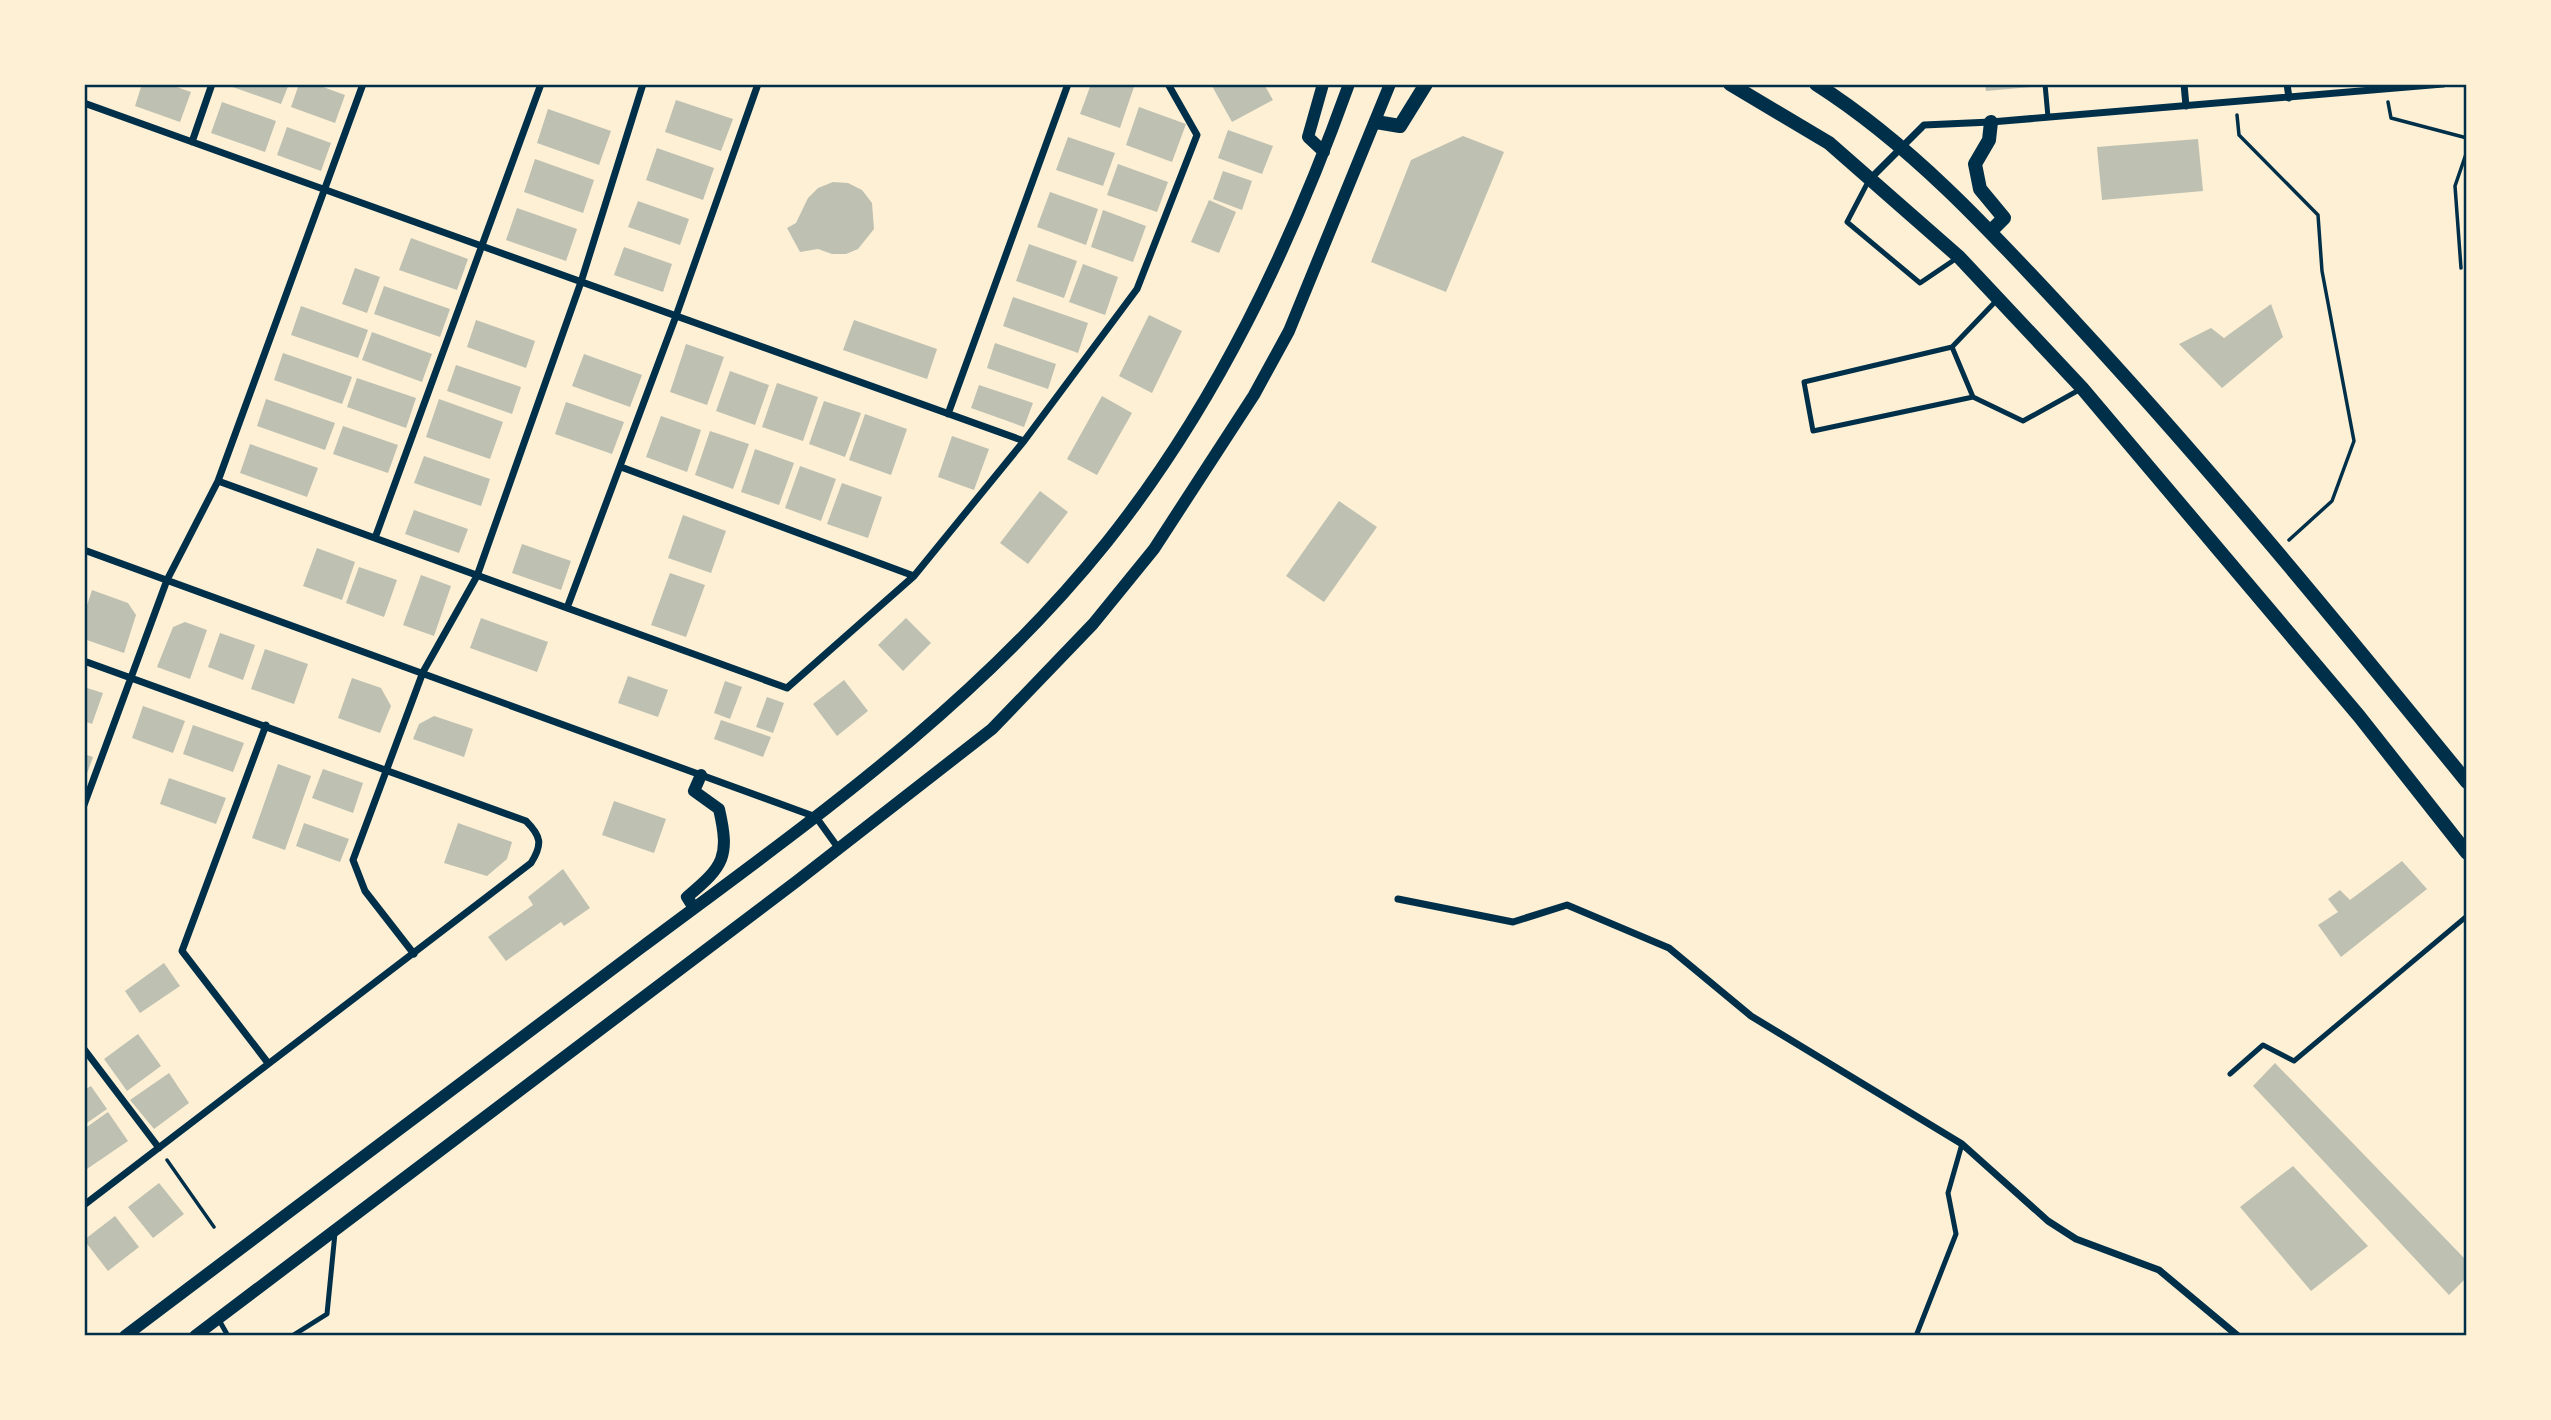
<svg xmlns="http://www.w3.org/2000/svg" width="2551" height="1420" font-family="Poppins,sans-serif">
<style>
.building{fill:#bec0b2}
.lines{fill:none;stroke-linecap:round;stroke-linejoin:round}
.path{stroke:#003049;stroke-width:3.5}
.service{stroke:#003049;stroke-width:5}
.minor{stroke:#003049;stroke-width:7}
.tertiary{stroke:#003049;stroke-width:12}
.secondary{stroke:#003049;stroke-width:14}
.neatline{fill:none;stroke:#003049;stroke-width:2.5}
</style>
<rect width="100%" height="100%" fill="#fdf0d5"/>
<!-- building -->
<path class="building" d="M 142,84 L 168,84 L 191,92 L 180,122 L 135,106 Z
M 224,84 L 289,84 L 281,104 Z
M 299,84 L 315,84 L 345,95 L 335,123 L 291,107 Z
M 1091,84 L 1135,84 L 1120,128 L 1080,114 Z
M 1216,84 L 1264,84 L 1273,100 L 1232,122 L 1212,86 Z
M 1985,84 L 2043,84 L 2044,86 L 1986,91 Z
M 676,100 L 733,119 L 721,151 L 665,132 Z
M 222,102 L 276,121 L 265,152 L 211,133 Z
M 1139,107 L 1186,124 L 1172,162 L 1126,145 Z
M 548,109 L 611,131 L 599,165 L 537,143 Z
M 287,127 L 331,143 L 321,171 L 277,155 Z
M 1228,130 L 1273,146 L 1262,174 L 1218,158 Z
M 1463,136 L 1504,152 L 1446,292 L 1371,262 L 1411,160 Z
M 1068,137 L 1115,153 L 1103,186 L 1056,170 Z
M 2198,139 L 2203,191 L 2102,200 L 2097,147 Z
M 657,148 L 714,168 L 703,200 L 646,180 Z
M 535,159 L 594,180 L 583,213 L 524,192 Z
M 1118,164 L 1168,182 L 1157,212 L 1107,195 Z
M 1223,171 L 1252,181 L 1242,210 L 1213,199 Z
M 833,182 L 848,183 L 862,190 L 872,203 L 874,229 L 858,249 L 846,254 L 832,254 L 818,249 L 800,252 L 787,228 L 796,223 L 808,198 L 818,188 Z
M 1050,192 L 1098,209 L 1086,245 L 1037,227 Z
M 1209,200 L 1236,212 L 1219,253 L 1191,242 Z
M 638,201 L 689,219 L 680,245 L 628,227 Z
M 517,208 L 577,229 L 566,261 L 506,240 Z
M 1103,210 L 1146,226 L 1133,262 L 1091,247 Z
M 411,238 L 468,259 L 457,290 L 399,270 Z
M 1029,244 L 1077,261 L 1064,298 L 1016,281 Z
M 624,247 L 672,264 L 663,292 L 614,275 Z
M 1083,264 L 1118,277 L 1105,315 L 1069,302 Z
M 355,268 L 380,277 L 367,313 L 342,304 Z
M 384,286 L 450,309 L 440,337 L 374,314 Z
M 1013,297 L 1088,323 L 1078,353 L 1003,326 Z
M 2271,304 L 2283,337 L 2222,388 L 2179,344 L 2211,328 L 2224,338 Z
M 301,306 L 368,330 L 358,358 L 291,335 Z
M 1149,315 L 1182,331 L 1152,393 L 1119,376 Z
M 476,320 L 535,341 L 526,368 L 467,347 Z
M 854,320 L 937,349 L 927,379 L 843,350 Z
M 372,332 L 432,354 L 422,382 L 362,360 Z
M 995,343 L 1056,364 L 1048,389 L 987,368 Z
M 686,344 L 724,357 L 707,405 L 670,392 Z
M 283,353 L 352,377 L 342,404 L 274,380 Z
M 584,354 L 642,375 L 630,407 L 572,386 Z
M 456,365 L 521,387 L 512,414 L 447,391 Z
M 730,371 L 769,385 L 755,425 L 716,411 Z
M 357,378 L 416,398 L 406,428 L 347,407 Z
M 777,383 L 818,397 L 803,441 L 762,427 Z
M 979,385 L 1033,403 L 1024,427 L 971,408 Z
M 1102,396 L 1132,413 L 1097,475 L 1067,459 Z
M 266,399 L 335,423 L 325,450 L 257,426 Z
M 439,399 L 503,422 L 490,459 L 426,437 Z
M 824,401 L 861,413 L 845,457 L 809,444 Z
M 566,402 L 624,422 L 612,454 L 555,434 Z
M 865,414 L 907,429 L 891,475 L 849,460 Z
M 661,416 L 701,430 L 687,472 L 646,457 Z
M 343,426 L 398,445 L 388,473 L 333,454 Z
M 710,431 L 749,444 L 733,489 L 695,475 Z
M 952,436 L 989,449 L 974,490 L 938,477 Z
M 250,444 L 318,468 L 307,497 L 240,473 Z
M 755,449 L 794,463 L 779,505 L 741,492 Z
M 424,456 L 490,479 L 481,506 L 414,483 Z
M 800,466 L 836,479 L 821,521 L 785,508 Z
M 842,483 L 882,497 L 868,538 L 827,524 Z
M 1040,491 L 1068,512 L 1028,564 L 1000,543 Z
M 1339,501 L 1377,527 L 1324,602 L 1286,576 Z
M 414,510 L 468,529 L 459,553 L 405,534 Z
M 683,515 L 726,531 L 711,573 L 668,558 Z
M 522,544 L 571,561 L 561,590 L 512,573 Z
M 317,548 L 355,562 L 342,600 L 303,586 Z
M 359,567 L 397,580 L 384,617 L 346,603 Z
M 670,573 L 705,585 L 686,637 L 651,625 Z
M 421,575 L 451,586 L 434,636 L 403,625 Z
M 92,590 L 128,603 L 136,615 L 124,653 L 84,639 L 84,614 Z
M 481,618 L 548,642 L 537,672 L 470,648 Z
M 906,618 L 931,643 L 903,671 L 878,645 Z
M 185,622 L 207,630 L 190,679 L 157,667 L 173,627 Z
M 220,633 L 255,645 L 243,680 L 208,667 Z
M 265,649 L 308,664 L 294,704 L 251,689 Z
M 628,676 L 668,690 L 658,717 L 618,703 Z
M 352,678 L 381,688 L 391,706 L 380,733 L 338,718 Z
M 844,680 L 868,711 L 837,736 L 813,704 Z
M 725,681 L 742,687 L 730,719 L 714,713 Z
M 84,687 L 103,693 L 92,724 L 84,721 Z
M 767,697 L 784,703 L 773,733 L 756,727 Z
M 143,706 L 185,721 L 173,753 L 132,738 Z
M 434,716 L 473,729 L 464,757 L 413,739 L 419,724 Z
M 721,720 L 771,737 L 763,757 L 714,739 Z
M 193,725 L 244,743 L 233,772 L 183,754 Z
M 84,754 L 93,757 L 84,782 Z
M 278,764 L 311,776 L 285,850 L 252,838 Z
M 323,769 L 363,783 L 353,813 L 312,798 Z
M 169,778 L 226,798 L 216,824 L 160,804 Z
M 614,801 L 666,819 L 654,853 L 602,835 Z
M 304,823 L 349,839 L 340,862 L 296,846 Z
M 458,823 L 512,842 L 507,859 L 487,876 L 444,863 Z
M 2402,861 L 2427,889 L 2341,957 L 2318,925 L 2338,912 L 2328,899 L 2340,890 L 2350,900 Z
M 563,869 L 590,908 L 564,926 L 561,922 L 506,961 L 488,937 L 533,905 L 528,897 Z
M 164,963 L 180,986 L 140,1013 L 125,991 Z
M 138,1034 L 161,1066 L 127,1091 L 104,1059 Z
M 2275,1063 L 2467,1261 L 2467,1277 L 2449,1295 L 2253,1086 Z
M 169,1073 L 189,1103 L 154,1129 L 130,1100 Z
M 91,1086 L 107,1109 L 84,1125 L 84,1090 Z
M 108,1112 L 128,1141 L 84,1171 L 84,1129 Z
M 2293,1166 L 2368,1246 L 2311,1291 L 2240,1207 Z
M 159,1183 L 184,1214 L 153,1238 L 128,1207 Z
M 115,1216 L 139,1247 L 108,1271 L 84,1240 Z"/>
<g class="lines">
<!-- path -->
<path class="path" d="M 2388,102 L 2391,118 L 2467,138
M 2237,115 L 2239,135 L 2318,215 L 2322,271 L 2354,441 L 2332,501 L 2289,540
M 2461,268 L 2455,186 L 2467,151
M 167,1160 L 214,1227"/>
<!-- service -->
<path class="service" d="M 2045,84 L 2048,117
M 1869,180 L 1847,222 L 1920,283 L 1957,258
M 1996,301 L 1952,347 L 1804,382 L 1813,431 L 1973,397 L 2023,421 L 2079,390
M 1952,347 L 1973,397
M 2230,1074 L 2263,1045 L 2294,1061 L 2467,916
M 219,1320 L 228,1336
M 292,1336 L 327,1314 L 335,1233
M 1916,1336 L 1956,1234 L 1948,1193 L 1962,1144"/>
<!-- minor -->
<path class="minor" d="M 2184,84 L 2186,106
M 2287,84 L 2289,98
M 84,103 L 1024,441
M 192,142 L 212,84
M 1871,178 L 1924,125 L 1991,122 L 2443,84
M 948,414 L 1068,84
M 621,467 L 914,576
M 218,481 L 787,688 L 914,576 L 1024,441 L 1137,289 L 1197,135 L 1168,84
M 375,538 L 541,84
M 84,550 L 816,817 L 839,849
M 567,608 L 676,316 L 758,84
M 84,661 L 526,821 C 541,836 543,844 531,863 L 84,1205
M 266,725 L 182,951 L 268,1063
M 84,805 L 167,580 L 218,481 L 363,84
M 1398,899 L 1513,922 L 1567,905 L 1669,948 L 1751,1016 L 1962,1144 L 2048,1221 L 2076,1239 L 2159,1270 L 2238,1336
M 414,954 L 365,891 L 353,860 L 423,672 L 477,576 L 581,282 L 643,84
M 84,1049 L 159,1148"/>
<!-- tertiary -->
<path class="tertiary" d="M 1323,84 L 1308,137 L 1324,152
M 694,908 L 687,897 C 724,866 730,857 719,809 L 694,791 L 701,775
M 125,1336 C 297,1206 469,1077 642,947 C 808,823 976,706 1107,542 C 1216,405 1290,248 1349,84
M 195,1336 L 797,881 L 992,729 L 1093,624 L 1154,549 L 1254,395 L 1289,331 L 1390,84"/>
<!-- secondary -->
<path class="secondary" d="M 1730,84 L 1829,143 L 1959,257 L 2082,388 L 2359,716 L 2467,853
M 1816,84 C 1915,147 1997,238 2076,323 C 2213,471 2340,626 2467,782
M 1376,122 L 1400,126 L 1426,84
M 1991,231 L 2004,218 L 1980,189 L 1975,164 L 1989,140 L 1991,122"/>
</g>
<!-- border -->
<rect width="2551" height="1420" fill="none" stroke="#fdf0d5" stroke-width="172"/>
<rect x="86" y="86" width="2379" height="1248" class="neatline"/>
</svg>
